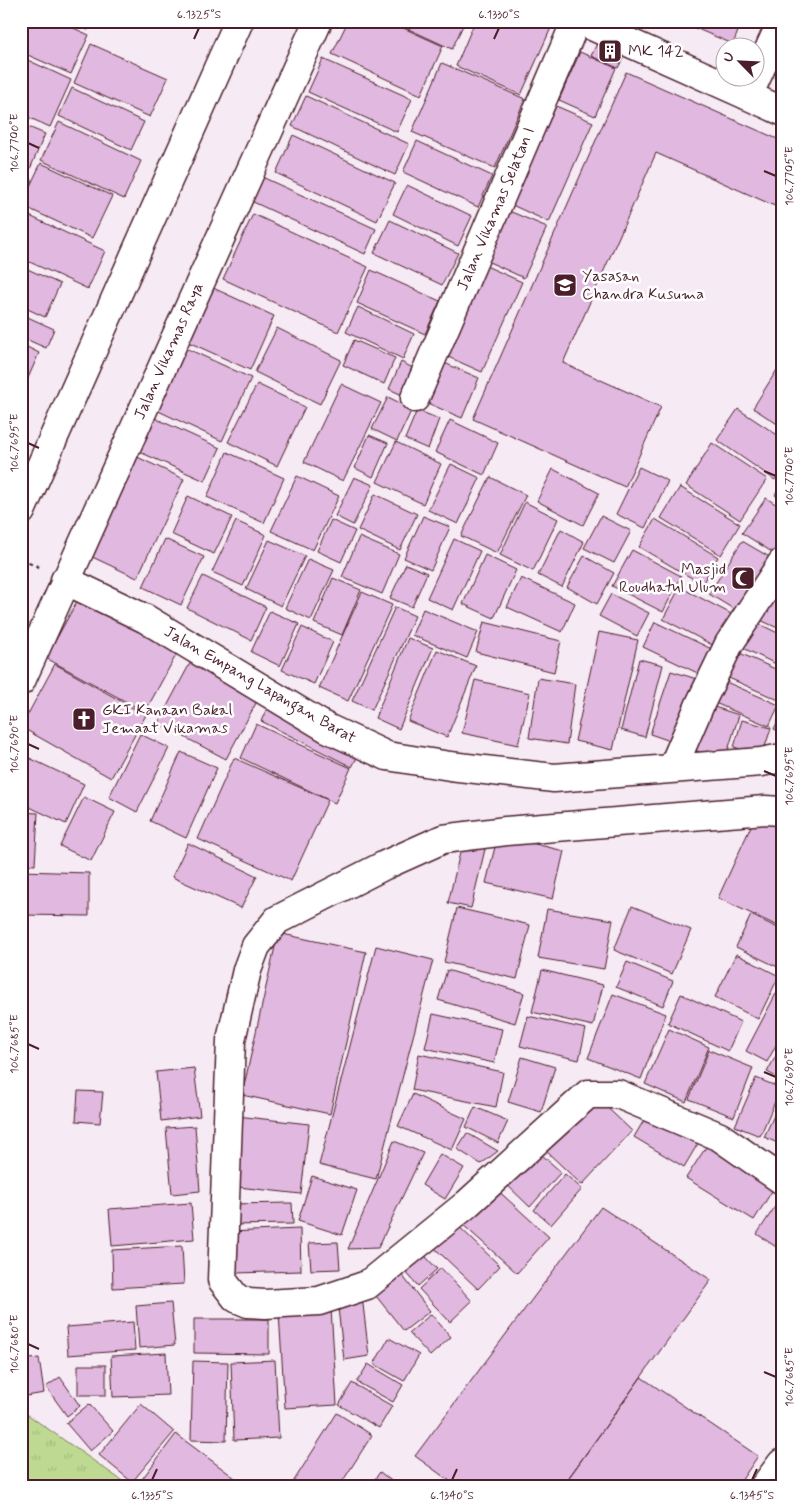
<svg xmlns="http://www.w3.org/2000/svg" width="803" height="1508" font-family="Mynerve,sans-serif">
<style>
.grass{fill:url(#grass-tufts);stroke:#847c5e}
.building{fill:#e1b8df;stroke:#4a1f2b}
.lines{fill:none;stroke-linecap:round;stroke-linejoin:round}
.minor-casing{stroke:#4a1f2b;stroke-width:31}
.path{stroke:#4a1f2b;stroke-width:3;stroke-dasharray:4 4;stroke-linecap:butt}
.minor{stroke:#fff;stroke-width:28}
.ticks{fill:none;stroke:#4a1f2b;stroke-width:2}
.labels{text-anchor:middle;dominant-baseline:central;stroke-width:5;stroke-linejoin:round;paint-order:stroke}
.poi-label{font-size:16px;fill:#4a1f2b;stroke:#fff;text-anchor:start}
.street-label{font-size:16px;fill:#4a1f2b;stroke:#fff}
.neatline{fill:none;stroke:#4a1f2b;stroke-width:2}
.ticks-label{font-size:12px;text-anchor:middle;fill:#4a1f2b}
</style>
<defs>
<pattern id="grass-tufts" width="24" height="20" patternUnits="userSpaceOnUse" patternTransform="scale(1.25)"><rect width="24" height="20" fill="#beda92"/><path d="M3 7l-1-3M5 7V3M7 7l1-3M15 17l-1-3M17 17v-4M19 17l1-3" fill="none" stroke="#a5bb7e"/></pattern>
</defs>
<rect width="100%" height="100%" fill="#f6eaf5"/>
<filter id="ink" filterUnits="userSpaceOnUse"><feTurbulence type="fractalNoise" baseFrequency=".02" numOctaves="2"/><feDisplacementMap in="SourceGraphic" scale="10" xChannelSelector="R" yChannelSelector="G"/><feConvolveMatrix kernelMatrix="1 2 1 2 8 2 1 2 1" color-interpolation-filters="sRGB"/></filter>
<g filter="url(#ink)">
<!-- grass -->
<path class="grass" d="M 21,1410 L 131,1487 L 21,1487 Z"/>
<!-- building -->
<path class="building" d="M 21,21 L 58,21 L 89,35 L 71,74 L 21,52 Z
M 69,21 L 92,21 L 88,30 Z
M 348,21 L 388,21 L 443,46 L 421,95 L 332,54 Z
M 391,21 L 465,21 L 452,49 Z
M 475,21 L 554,21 L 521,95 L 456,66 Z
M 684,21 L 742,21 L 733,44 L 683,23 Z
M 602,33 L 629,46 L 618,68 L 591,56 Z
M 91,44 L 168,78 L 150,117 L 74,83 Z
M 580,52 L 616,68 L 595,116 L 559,100 Z
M 21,57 L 71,80 L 50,127 L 21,114 Z
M 323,59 L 412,99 L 397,132 L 308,92 Z
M 442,63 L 525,99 L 495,168 L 412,132 Z
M 626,72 L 782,141 L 782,196 L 777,207 L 656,153 L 563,363 L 661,407 L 625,487 L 473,419 Z
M 72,88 L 144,122 L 131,150 L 59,116 Z
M 306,96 L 409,144 L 395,175 L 292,126 Z
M 556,106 L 593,122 L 549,222 L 512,205 Z
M 59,122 L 141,161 L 124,199 L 41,160 Z
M 21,124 L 45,134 L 27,176 L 21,173 Z
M 293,135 L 395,183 L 377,221 L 276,173 Z
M 417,141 L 492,176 L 478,207 L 403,172 Z
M 41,163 L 112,196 L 92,238 L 21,205 Z
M 262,177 L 376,229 L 365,254 L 251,201 Z
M 407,185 L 472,216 L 458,246 L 393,214 Z
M 509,211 L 547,227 L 524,278 L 487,261 Z
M 21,212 L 105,251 L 88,289 L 21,258 Z
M 253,214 L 368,267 L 338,332 L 223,279 Z
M 390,220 L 458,253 L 442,285 L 374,253 Z
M 21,266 L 60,284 L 45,317 L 21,306 Z
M 486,266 L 522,282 L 482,372 L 446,356 Z
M 371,270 L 440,301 L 425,334 L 357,303 Z
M 211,287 L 274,316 L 250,370 L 186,341 Z
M 358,307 L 414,334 L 403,359 L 346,332 Z
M 21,314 L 54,329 L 46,348 L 21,337 Z
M 277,328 L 341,360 L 320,404 L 255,372 Z
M 354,340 L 395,358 L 384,384 L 343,365 Z
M 21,344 L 39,353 L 25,385 L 21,384 Z
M 179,345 L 251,378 L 222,441 L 150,407 Z
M 401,362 L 421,372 L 409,398 L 389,389 Z
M 442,362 L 479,378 L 462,418 L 425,402 Z
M 780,365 L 782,366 L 782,427 L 753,408 Z
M 257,384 L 305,407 L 277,466 L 228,442 Z
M 341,384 L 381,403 L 343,481 L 304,462 Z
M 388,397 L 412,409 L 397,441 L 372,429 Z
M 738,409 L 782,438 L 782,469 L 775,480 L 717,440 Z
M 417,410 L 439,419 L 428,449 L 405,439 Z
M 148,415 L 220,448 L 205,481 L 133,449 Z
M 450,420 L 498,443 L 484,475 L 435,452 Z
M 369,435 L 388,443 L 373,477 L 355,468 Z
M 396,442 L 441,464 L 423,504 L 377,482 Z
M 712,443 L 767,479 L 740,520 L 686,485 Z
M 227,452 L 284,478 L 264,523 L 207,497 Z
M 133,455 L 184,479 L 137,578 L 86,554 Z
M 451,464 L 480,478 L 458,524 L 428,510 Z
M 639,467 L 668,481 L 645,528 L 616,514 Z
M 553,469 L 599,493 L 583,525 L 537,501 Z
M 297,476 L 339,496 L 313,550 L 271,531 Z
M 354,477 L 373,485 L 353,525 L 335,516 Z
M 490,477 L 526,495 L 497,553 L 461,536 Z
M 782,485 L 782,500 L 775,495 Z
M 680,487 L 740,524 L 721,555 L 661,518 Z
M 375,494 L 417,514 L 400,550 L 358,530 Z
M 188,496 L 232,517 L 214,554 L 171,534 Z
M 766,498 L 782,508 L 782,543 L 775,554 L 742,533 Z
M 525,502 L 558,519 L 533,571 L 500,555 Z
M 423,516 L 450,527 L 431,570 L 404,558 Z
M 601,516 L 631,531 L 614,563 L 584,548 Z
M 655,519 L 718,557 L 702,584 L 639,547 Z
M 331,520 L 355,531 L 341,562 L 317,551 Z
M 236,521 L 266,535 L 243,586 L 212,572 Z
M 561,529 L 584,542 L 562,587 L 538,575 Z
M 359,537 L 399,554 L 382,594 L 342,577 Z
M 165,539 L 204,557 L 181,605 L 143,587 Z
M 454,539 L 480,551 L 453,610 L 427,598 Z
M 269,540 L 305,556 L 281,606 L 246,589 Z
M 742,541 L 778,562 L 745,616 L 709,594 Z
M 632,550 L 681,576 L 663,612 L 612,586 Z
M 485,555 L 516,570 L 494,618 L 463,604 Z
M 584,556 L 614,573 L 597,604 L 567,587 Z
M 308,559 L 334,570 L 311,620 L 285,608 Z
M 406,564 L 427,573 L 412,607 L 390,598 Z
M 203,576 L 266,607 L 251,640 L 187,608 Z
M 333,578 L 361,590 L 342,635 L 314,623 Z
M 521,578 L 575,603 L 562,632 L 507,607 Z
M 680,587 L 737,617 L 720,649 L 663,619 Z
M 769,590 L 782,596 L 782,630 L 756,618 Z
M 82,592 L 181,646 L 145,712 L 46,658 Z
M 362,592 L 392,605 L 348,701 L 319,688 Z
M 611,594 L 649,613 L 637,636 L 599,616 Z
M 395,607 L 415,616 L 372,710 L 352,701 Z
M 423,609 L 478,632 L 467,658 L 412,635 Z
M 270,611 L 299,624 L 280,666 L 251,652 Z
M 751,620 L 782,635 L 782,667 L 739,646 Z
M 484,622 L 561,641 L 554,672 L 476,652 Z
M 655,622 L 718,652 L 706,677 L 643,647 Z
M 302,627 L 333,642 L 314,684 L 282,670 Z
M 599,632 L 638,640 L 613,750 L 575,741 Z
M 408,638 L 433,648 L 399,729 L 375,718 Z
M 437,650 L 476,666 L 447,737 L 408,721 Z
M 733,650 L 782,672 L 781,701 L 722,675 Z
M 195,654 L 263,690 L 226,759 L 158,723 Z
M 639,659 L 663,665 L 645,737 L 621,730 Z
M 55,664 L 146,715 L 111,778 L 21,727 Z
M 671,671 L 700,680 L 679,744 L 650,734 Z
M 538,678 L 575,684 L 567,744 L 529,738 Z
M 717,678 L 779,705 L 769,726 L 708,700 Z
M 475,680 L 530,693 L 518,745 L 462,733 Z
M 271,701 L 362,748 L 352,767 L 261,721 Z
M 705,704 L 739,715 L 725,760 L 691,749 Z
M 782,712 L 782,732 L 774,729 Z
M 742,720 L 771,728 L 762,756 L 734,747 Z
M 256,724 L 351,768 L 335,803 L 241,758 Z
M 140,734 L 169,748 L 137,812 L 109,797 Z
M 181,752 L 217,768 L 186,838 L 150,821 Z
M 21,754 L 84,784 L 66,824 L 21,803 Z
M 234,758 L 328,800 L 291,881 L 198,839 Z
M 84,797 L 115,812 L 91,861 L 60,846 Z
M 21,812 L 38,813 L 35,865 L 21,864 Z
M 757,813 L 782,825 L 782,928 L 718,898 Z
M 498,835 L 564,851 L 553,899 L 486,883 Z
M 463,840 L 486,845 L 471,908 L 448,903 Z
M 188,843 L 257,876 L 241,908 L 172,877 Z
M 21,871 L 89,873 L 89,916 L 21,915 Z
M 632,906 L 691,930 L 672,974 L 614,950 Z
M 457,908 L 530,925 L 517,979 L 444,962 Z
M 547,909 L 613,920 L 604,969 L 538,958 Z
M 751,915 L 782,930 L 782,969 L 736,947 Z
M 278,933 L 366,952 L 330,1114 L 242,1095 Z
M 376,946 L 433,960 L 376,1179 L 319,1165 Z
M 736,954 L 779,976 L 758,1019 L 715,997 Z
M 627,962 L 673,981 L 663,1006 L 616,987 Z
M 447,970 L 524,993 L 515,1023 L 438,1000 Z
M 542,970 L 603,985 L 593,1026 L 532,1012 Z
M 780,986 L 782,1034 L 767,1062 L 746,1051 Z
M 613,994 L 666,1014 L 641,1079 L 588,1058 Z
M 681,994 L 741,1022 L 728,1051 L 668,1023 Z
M 433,1014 L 502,1029 L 494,1063 L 425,1048 Z
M 528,1016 L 586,1029 L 579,1060 L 520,1046 Z
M 669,1029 L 709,1047 L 686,1102 L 645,1084 Z
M 782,1045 L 782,1080 L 767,1072 Z
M 709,1050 L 753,1068 L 734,1117 L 689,1099 Z
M 419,1054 L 503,1072 L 496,1107 L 412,1090 Z
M 522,1057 L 555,1067 L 541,1112 L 508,1102 Z
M 194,1068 L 200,1116 L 161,1121 L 156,1072 Z
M 756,1078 L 781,1088 L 760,1136 L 735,1126 Z
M 78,1091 L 103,1092 L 100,1123 L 76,1121 Z
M 413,1094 L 466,1119 L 452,1150 L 398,1126 Z
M 595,1096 L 632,1131 L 582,1185 L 545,1150 Z
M 782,1098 L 782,1145 L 764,1137 Z
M 475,1107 L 508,1121 L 498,1143 L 466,1127 Z
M 650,1110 L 700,1140 L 684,1167 L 634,1137 Z
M 237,1116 L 309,1124 L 301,1194 L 229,1186 Z
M 195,1126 L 200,1191 L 172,1194 L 166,1128 Z
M 467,1133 L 498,1151 L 481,1164 L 457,1149 Z
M 394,1141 L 423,1153 L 378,1248 L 348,1249 Z
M 710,1141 L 777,1183 L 754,1220 L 686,1178 Z
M 533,1147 L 561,1172 L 530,1207 L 503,1181 Z
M 440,1154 L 464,1168 L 445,1199 L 422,1185 Z
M 565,1174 L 582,1189 L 551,1225 L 534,1210 Z
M 312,1176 L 357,1190 L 342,1235 L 298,1221 Z
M 494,1187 L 549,1237 L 517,1273 L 461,1223 Z
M 782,1196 L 782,1251 L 757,1234 Z
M 191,1203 L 194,1239 L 112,1246 L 109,1209 Z
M 292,1203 L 293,1224 L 230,1225 L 230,1204 Z
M 601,1207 L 711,1280 L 562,1487 L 458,1487 L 415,1456 Z
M 450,1218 L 500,1266 L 478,1289 L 427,1241 Z
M 300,1229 L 301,1271 L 235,1273 L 228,1232 Z
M 338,1242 L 340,1269 L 311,1270 L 309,1243 Z
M 182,1246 L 184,1284 L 113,1288 L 112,1250 Z
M 417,1247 L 437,1269 L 418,1286 L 399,1264 Z
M 441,1268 L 472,1301 L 450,1322 L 419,1289 Z
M 398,1270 L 430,1311 L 404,1331 L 372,1291 Z
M 362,1296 L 369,1356 L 344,1360 L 337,1299 Z
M 171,1303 L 175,1345 L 139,1348 L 136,1306 Z
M 331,1309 L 337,1405 L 285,1408 L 279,1313 Z
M 431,1314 L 451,1337 L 430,1356 L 409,1333 Z
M 194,1319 L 269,1319 L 269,1354 L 194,1353 Z
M 133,1322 L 135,1350 L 68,1355 L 66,1327 Z
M 389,1338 L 419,1355 L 404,1381 L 374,1364 Z
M 166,1353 L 168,1395 L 113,1397 L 111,1356 Z
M 39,1358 L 44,1393 L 21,1397 L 21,1360 Z
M 275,1360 L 279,1438 L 234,1440 L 231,1362 Z
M 193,1361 L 228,1362 L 226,1441 L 191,1440 Z
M 368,1364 L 403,1385 L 393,1402 L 357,1382 Z
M 78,1365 L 106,1365 L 106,1395 L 78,1395 Z
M 60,1377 L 80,1406 L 67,1416 L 46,1387 Z
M 641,1377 L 758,1456 L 737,1487 L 562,1487 Z
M 352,1383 L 392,1406 L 379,1428 L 339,1405 Z
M 89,1404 L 113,1431 L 90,1451 L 66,1423 Z
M 141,1404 L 174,1432 L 132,1482 L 99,1455 Z
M 337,1413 L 372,1435 L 339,1487 L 290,1487 Z
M 176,1434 L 247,1487 L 136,1487 Z
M 380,1472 L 399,1487 L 369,1487 Z"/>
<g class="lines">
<!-- minor casing -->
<g class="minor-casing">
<path id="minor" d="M 581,21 L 782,111
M 748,96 L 782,21
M 415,398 L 576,21
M 21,511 L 239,21
M 65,580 L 146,619 L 327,728 L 387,756 L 450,766 L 554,778 L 761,762 L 782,758
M 21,681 L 318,21
M 673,767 L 701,702 L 729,644 L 782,563
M 782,811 L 765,810 L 506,831 L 443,839 L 385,865 L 277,920 L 256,946 L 247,970 L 231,1040 L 222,1280 L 236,1298 L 248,1303 L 265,1304 L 319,1301 L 367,1285 L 467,1204 L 588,1094 L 618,1094 L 720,1137 L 782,1180
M 764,1487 L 782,1463"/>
</g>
<!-- path -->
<path class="path" d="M 21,559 L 39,567"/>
<!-- minor -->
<use href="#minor" class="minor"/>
</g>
</g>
<!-- ticks -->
<path class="ticks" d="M 194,39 L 199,28M 494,39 L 499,28M 28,143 L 39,148M 764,171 L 776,176M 28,443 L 39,448M 764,471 L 776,476M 28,744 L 39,749M 764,771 L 776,776M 28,1044 L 39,1049M 764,1072 L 776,1077M 28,1344 L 39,1349M 764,1372 L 776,1377M 152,1480 L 157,1469M 452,1480 L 457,1469M 752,1480 L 757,1469"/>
<!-- icons -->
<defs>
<g id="building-square" transform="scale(1.25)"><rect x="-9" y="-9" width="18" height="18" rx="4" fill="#4a1f2b" stroke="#fff"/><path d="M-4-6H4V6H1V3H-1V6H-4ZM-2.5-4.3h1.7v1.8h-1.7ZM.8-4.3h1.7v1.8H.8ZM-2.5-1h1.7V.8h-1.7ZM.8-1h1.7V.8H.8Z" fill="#fff"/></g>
<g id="school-square" transform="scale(1.25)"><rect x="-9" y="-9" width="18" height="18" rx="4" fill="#4a1f2b" stroke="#fff"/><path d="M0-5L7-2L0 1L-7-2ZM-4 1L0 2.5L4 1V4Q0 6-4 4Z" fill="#fff"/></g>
<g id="mosque-square" transform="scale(1.25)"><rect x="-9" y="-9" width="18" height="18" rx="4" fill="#4a1f2b" stroke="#fff"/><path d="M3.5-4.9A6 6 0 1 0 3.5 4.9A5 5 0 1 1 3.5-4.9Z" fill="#fff"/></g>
<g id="church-square" transform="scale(1.25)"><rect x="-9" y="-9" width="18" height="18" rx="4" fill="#4a1f2b" stroke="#fff"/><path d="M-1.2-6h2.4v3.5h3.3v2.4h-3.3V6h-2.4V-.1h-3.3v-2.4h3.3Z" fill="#fff"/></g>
</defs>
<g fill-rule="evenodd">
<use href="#building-square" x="610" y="51"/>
<use href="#school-square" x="565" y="285"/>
<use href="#mosque-square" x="743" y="578"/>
<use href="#church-square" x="84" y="719"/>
</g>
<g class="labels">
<!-- poi labels -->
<g class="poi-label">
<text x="628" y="51">MK 142</text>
<text x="582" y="276">Yasasan<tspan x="582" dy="18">Chandra Kusuma</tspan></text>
<text x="726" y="569" text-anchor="end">Masjid<tspan x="726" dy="18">Roudhatul Ulum</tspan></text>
<text x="102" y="710">GKI Kanaan Bakal<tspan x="102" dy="18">Jemaat Vikamas</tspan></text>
</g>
<!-- street labels -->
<g class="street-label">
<text transform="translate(496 209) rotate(-67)">Jalan Vikamas Selatan I</text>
<text transform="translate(169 351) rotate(-66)">Jalan Vikamas Raya</text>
<text transform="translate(260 685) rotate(30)">Jalan Empang Lapangan Barat</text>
</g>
</g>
<!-- margin -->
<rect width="803" height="1508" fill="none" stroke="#fff" stroke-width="55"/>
<!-- north arrow -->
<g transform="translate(740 62) rotate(294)"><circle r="24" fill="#ffffff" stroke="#b7a5aa"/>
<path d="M0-4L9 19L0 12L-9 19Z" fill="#4a1f2b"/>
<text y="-8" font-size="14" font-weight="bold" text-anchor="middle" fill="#4a1f2b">U</text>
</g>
<rect x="28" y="28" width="748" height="1452" class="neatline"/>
<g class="ticks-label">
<text x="199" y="18">6.1325°S</text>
<text x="499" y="18">6.1330°S</text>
<text transform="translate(14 143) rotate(-90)" y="4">106.7700°E</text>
<text transform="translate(789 176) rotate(-90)" y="4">106.7705°E</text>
<text transform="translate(14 443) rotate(-90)" y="4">106.7695°E</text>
<text transform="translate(789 476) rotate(-90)" y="4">106.7700°E</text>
<text transform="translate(14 744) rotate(-90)" y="4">106.7690°E</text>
<text transform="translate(789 776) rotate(-90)" y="4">106.7695°E</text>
<text transform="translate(14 1044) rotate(-90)" y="4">106.7685°E</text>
<text transform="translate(789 1077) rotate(-90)" y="4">106.7690°E</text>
<text transform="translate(14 1344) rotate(-90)" y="4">106.7680°E</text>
<text transform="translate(789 1377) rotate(-90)" y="4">106.7685°E</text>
<text x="152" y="1499">6.1335°S</text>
<text x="452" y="1499">6.1340°S</text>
<text x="752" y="1499">6.1345°S</text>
</g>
</svg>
